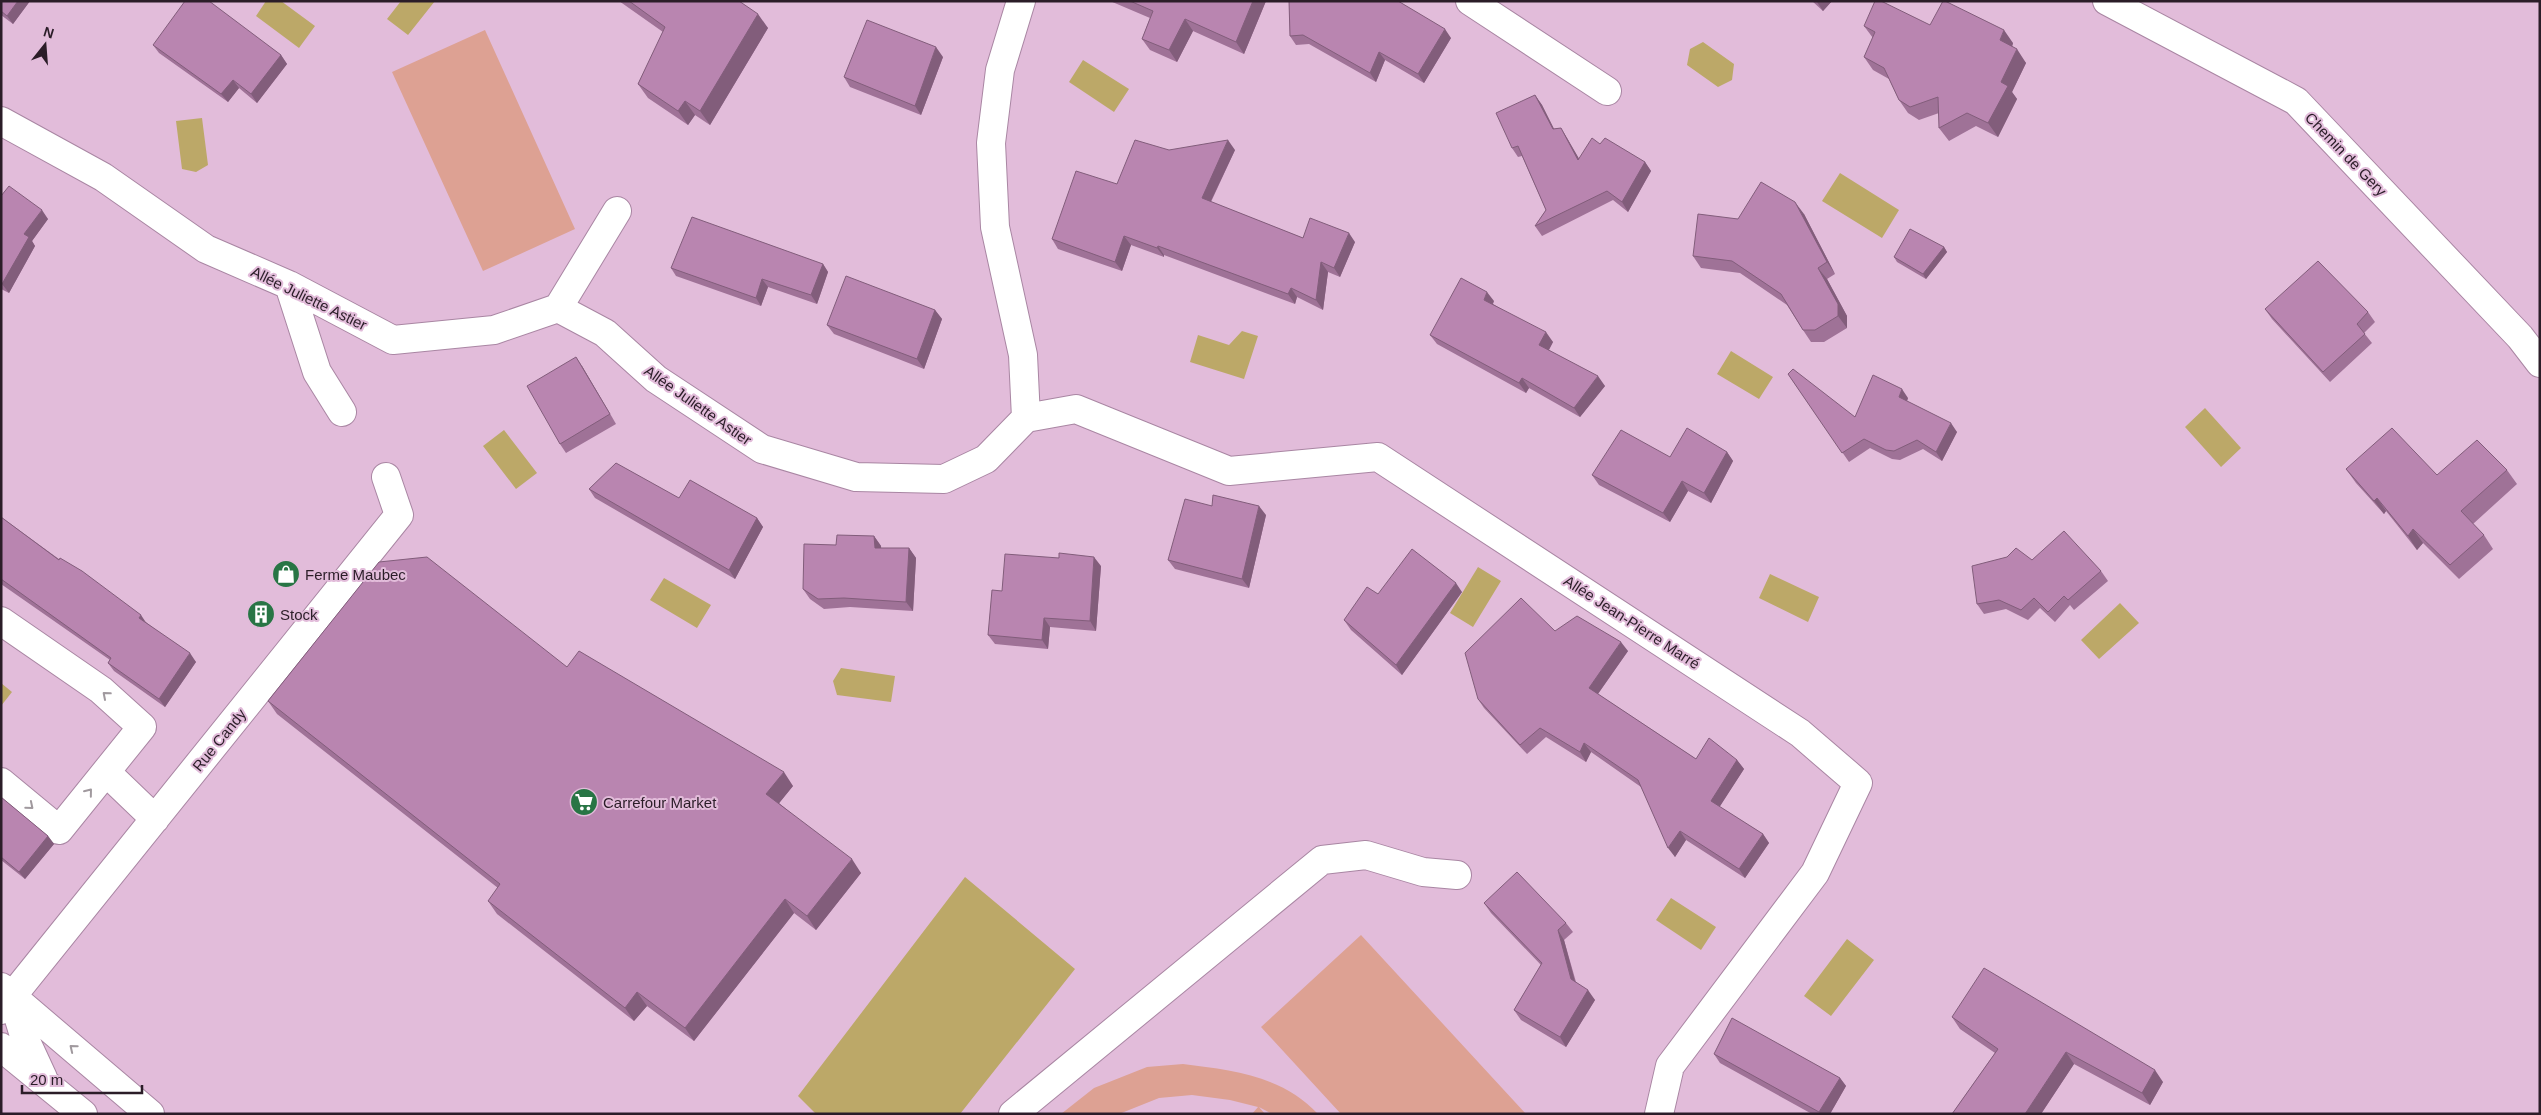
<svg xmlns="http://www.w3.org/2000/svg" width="2541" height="1115" font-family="Helvetica,sans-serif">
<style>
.green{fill:#dda193}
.water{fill:#bca868}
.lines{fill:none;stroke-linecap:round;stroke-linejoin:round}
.street-casing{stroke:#a986a3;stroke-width:30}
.secondary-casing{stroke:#a986a3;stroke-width:30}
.street{stroke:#fff;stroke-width:28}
.secondary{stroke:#fff;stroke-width:28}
.wall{fill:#9f7297}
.shaded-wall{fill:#825d7b}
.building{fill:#b985b0;stroke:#825d7b}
.oneway{stroke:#a0999e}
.labels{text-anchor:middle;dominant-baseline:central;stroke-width:4;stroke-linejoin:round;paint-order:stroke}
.street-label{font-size:15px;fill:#2b1d28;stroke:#e2bcda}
.poi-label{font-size:15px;fill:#2b1d28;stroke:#e2bcda;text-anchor:start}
</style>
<rect width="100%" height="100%" fill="#e2bcda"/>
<!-- green -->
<path class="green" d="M 485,30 L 575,229 L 483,271 L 392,72 Z
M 1361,935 L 1526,1114 L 1341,1114 L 1261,1027 Z
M 1183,1064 C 1232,1070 1283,1076 1318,1114 L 1272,1114 L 1259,1107 L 1265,1114 L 1252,1114 L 1258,1107 L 1230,1100 L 1192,1095 L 1159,1098 L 1119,1114 L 1061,1114 L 1094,1088 L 1147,1067 Z"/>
<!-- water -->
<path class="water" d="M 266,1 L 281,1 L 315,26 L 299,48 L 256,16 Z
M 401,1 L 435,1 L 408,35 L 387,19 Z
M 1703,42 L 1734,64 L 1732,80 L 1718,87 L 1687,65 L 1690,49 Z
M 1083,60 L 1129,89 L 1114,112 L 1069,82 Z
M 202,118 L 208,165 L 196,172 L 182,169 L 176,121 Z
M 1840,173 L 1899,210 L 1882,238 L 1822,201 Z
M 1242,331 L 1258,336 L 1244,379 L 1190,362 L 1198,335 L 1229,345 Z
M 1731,351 L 1773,377 L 1759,399 L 1717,374 Z
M 2205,408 L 2241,448 L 2221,467 L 2185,427 Z
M 504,430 L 537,473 L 516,489 L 483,446 Z
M 1478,567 L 1501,581 L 1473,627 L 1450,613 Z
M 1770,574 L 1819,597 L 1808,622 L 1759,598 Z
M 664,578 L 711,605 L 697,628 L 650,600 Z
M 2120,603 L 2139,623 L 2099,659 L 2081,640 Z
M 841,668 L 895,676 L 891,702 L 837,695 L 833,681 Z
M 1,683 L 12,692 L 1,706 Z
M 965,877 L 1075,969 L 960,1114 L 816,1114 L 798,1096 Z
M 1671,898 L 1716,927 L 1701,950 L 1656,920 Z
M 1847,939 L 1874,960 L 1831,1016 L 1804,996 Z"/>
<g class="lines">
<!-- street casing -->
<g class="street-casing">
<path id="street" d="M 1470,1 L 1607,91
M 2107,1 L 2296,101 L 2520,337 L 2540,363
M 1,121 L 103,177 L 206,249 L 289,285 L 393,340 L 494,330 L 558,308 L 605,333 L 656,379 L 762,449 L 856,477 L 944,479 L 986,459 L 1026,418 L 1023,355 L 995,227 L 991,143 L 1000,70 L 1021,1
M 289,285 L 317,372 L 342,412
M 558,308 L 617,211
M 1026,418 L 1076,409 L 1229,471 L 1378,457 L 1800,733 L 1858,783 L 1815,873 L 1670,1066 L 1659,1114
M 1,621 L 101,690 L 142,727 L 59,830 L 1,782
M 106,772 L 155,819
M 1,1010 L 399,515 L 386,477
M 1013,1114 L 1322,860 L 1366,855 L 1423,872 L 1457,875"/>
</g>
<!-- secondary casing -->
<g class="secondary-casing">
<path id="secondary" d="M 1,987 L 150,1114
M 12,996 L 25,1039 L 43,1078
M 1,1047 L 83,1114"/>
</g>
<!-- street -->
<use href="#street" class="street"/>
<!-- secondary -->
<use href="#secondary" class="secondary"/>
</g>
<!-- wall -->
<path class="wall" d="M 1,1 L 30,1 L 13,24 L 1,15 Z
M 619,1 L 739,1 L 768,28 L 710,125 L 695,115 L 688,125 L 648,98 L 638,84 L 663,32 Z
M 1110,1 L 1266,1 L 1244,54 L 1193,31 L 1177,62 L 1150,50 L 1142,39 L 1150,18 Z
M 1289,1 L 1451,38 L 1424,83 L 1385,60 L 1376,82 L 1309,44 L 1296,45 L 1290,36 Z
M 1812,1 L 1832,1 L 1823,11 Z
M 1930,25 L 2013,43 L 2012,47 L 2026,63 L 2012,92 L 2017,99 L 1998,137 L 1976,126 L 1949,141 L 1939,128 L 1939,113 L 1919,120 L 1908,113 L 1899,100 L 1889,79 L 1873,70 L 1864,57 L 1873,38 L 1864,26 Z
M 153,45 L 281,55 L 287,64 L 257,103 L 239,88 L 228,102 L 159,53 Z
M 943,57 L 921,115 L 850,87 L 844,77 Z
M 1535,95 L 1542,105 L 1554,129 L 1561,128 L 1567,138 L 1579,159 L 1600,144 L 1645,162 L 1651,171 L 1628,212 L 1613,200 L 1542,236 L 1535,226 L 1546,210 L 1522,156 L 1518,157 L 1512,148 Z
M 1169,150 L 1235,150 L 1211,202 L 1303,238 L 1355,242 L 1340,277 L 1328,272 L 1323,310 L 1297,297 L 1295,304 L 1164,255 L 1164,257 L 1131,245 L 1122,271 L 1058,249 L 1052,239 L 1117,184 Z
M 1,196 L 48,219 L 32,241 L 35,246 L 9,293 L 1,289 Z
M 1804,214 L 1835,274 L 1827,279 L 1847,316 L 1847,328 L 1824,342 L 1811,342 L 1803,330 L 1787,305 L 1740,273 L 1701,268 L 1693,256 L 1738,219 Z
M 1944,247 L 1947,252 L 1926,279 L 1897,262 L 1894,257 Z
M 823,264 L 828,272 L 817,304 L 768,287 L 761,306 L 676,276 L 671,268 Z
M 1494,301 L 1493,304 L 1553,342 L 1549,350 L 1605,386 L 1580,417 L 1529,388 L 1526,393 L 1437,344 L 1430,335 Z
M 2265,309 L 2368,312 L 2375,322 L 2364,333 L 2372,343 L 2330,382 L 2272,319 Z
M 935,310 L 942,319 L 924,369 L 834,334 L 827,325 Z
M 582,366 L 616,424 L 566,453 L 560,444 Z
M 1788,374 L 1855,417 L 1908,398 L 1907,401 L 1957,432 L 1942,461 L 1923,449 L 1900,460 L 1892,459 L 1870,448 L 1849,462 Z
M 1727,452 L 1733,461 L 1711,503 L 1688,491 L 1670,522 L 1599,485 L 1592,475 L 1670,457 Z
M 2346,469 L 2437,475 L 2507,470 L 2517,484 L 2473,524 L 2484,535 L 2493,549 L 2459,579 L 2423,543 L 2417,550 L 2386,511 L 2384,514 L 2356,483 Z
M 589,489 L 757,518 L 763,527 L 735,579 L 595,498 Z
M 1212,506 L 1266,515 L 1249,588 L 1175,569 L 1168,560 Z
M 1,517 L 147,623 L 196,662 L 165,707 L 114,671 L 108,663 L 110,660 L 1,584 Z
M 874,536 L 881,546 L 881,548 L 909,548 L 916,558 L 913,611 L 850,607 L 824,609 L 810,599 L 803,589 L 836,545 Z
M 2032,560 L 2101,571 L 2108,581 L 2074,610 L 2070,605 L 2055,622 L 2040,608 L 2028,620 L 2006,609 L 1984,614 L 1977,604 Z
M 1101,566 L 1096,631 L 1050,627 L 1048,649 L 995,644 L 988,635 L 1002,591 Z
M 1462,592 L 1402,675 L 1351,630 L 1344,620 L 1378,594 Z
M 1555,631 L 1628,651 L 1598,694 L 1696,759 L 1737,760 L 1744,769 L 1719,807 L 1763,834 L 1769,843 L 1745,878 L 1686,840 L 1675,857 L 1641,787 L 1591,752 L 1586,762 L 1546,737 L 1527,754 L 1484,708 L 1478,699 Z
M 567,667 L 793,786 L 779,803 L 861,873 L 816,930 L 794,913 L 694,1041 L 647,1006 L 634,1021 L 497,914 L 488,901 L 498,888 L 277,714 L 268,701 Z
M 1,797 L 48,836 L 54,844 L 25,879 L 1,860 Z
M 1484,903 L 1566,923 L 1573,932 L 1564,940 L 1576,982 L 1595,1000 L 1566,1047 L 1521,1020 L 1514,1010 L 1541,965 L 1491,913 Z
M 1952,1017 L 2163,1082 L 2150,1105 L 2074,1064 L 2041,1114 L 1952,1114 L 1995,1053 L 1960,1029 Z
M 1714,1054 L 1840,1078 L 1846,1086 L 1830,1114 L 1812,1114 L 1720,1063 Z"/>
<!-- shaded-wall -->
<path class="shaded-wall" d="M 18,1 L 30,1 L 13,24 L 7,16 Z
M 1253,1 L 1266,1 L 1244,54 L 1236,42 Z
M 1817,1 L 1832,1 L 1823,11 L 1817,2 Z
M 758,14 L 768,28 L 710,125 L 700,111 Z
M 1185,19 L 1193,31 L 1177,62 L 1169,50 Z
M 1445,29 L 1451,38 L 1424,83 L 1418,74 Z
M 2004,30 L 2013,43 L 2010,53 L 2000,40 Z
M 936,47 L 943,57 L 921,115 L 915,106 Z
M 2017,49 L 2026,63 L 2012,92 L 2017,99 L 1998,137 L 1988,123 L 2001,82 Z
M 1379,52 L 1385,60 L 1376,82 L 1370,73 Z
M 281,55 L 287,64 L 257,103 L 251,94 Z
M 233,80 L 239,88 L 228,102 L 221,94 Z
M 1535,95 L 1542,105 L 1559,139 L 1553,129 Z
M 685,101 L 695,115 L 688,125 L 678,111 Z
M 1561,128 L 1567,138 L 1585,169 L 1578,160 Z
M 1228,140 L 1235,150 L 1208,207 L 1202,198 Z
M 1645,162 L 1651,171 L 1628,212 L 1622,202 Z
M 1795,202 L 1804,214 L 1835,274 L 1827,262 Z
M 42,210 L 48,219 L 32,241 L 35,246 L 9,293 L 2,284 L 24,234 Z
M 1349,233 L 1355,242 L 1340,277 L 1334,268 Z
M 1124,236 L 1131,245 L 1122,271 L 1115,262 Z
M 1158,246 L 1164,255 L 1164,257 L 1157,248 Z
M 1944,247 L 1947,252 L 1926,279 L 1923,274 Z
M 1321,262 L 1328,272 L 1323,310 L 1316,300 Z
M 823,264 L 828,272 L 817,304 L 811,295 Z
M 1818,268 L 1827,279 L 1847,316 L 1847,328 L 1838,316 Z
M 762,279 L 768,287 L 761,306 L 756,298 Z
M 1291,288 L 1297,297 L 1295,304 L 1288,294 Z
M 1487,292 L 1494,301 L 1490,309 L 1484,300 Z
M 935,310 L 942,319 L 924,369 L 917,359 Z
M 1546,332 L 1553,342 L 1546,355 L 1539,345 Z
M 576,357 L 582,366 L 616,424 L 610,414 Z
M 1598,376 L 1605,386 L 1580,417 L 1574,408 Z
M 1522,378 L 1529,388 L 1526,393 L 1519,383 Z
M 1902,389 L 1908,398 L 1905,406 L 1899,397 Z
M 1951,423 L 1957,432 L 1942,461 L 1936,452 Z
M 1727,452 L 1733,461 L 1711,503 L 1704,493 Z
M 1682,481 L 1688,491 L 1670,522 L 1663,513 Z
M 2377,498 L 2386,511 L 2384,514 L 2374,501 Z
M 1259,506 L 1266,515 L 1249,588 L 1242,579 Z
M 757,518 L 763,527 L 735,579 L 729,570 Z
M 2413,529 L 2423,543 L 2417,550 L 2408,536 Z
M 874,536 L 881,546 L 882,557 L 875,548 Z
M 909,548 L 916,558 L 913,611 L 906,602 Z
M 1094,557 L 1101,566 L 1096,631 L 1090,621 Z
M 1456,583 L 1462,592 L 1402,675 L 1396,665 Z
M 141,615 L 147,624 L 139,618 Z
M 1044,618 L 1050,627 L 1048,649 L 1042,640 Z
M 1621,642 L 1628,651 L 1595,698 L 1589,688 Z
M 190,653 L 196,662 L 165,707 L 159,699 Z
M 1584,743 L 1591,752 L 1586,762 L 1580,752 Z
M 1737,760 L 1744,769 L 1717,811 L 1711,801 Z
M 784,772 L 793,786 L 776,807 L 766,794 Z
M 1680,831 L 1686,840 L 1675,857 L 1668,848 Z
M 1763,834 L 1769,843 L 1745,878 L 1739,869 Z
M 48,836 L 54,844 L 25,879 L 19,872 Z
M 852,859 L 861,873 L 816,930 L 807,916 Z
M 785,899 L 794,913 L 694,1041 L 685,1028 Z
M 1558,930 L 1564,940 L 1577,989 L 1571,979 Z
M 1588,990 L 1595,1000 L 1566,1047 L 1560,1037 Z
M 637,992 L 647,1006 L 634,1021 L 625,1008 Z
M 2066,1052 L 2074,1064 L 2041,1114 L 2025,1114 Z
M 2155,1070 L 2163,1082 L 2150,1105 L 2142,1093 Z
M 1840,1078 L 1846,1086 L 1830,1114 L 1820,1114 L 1819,1112 Z"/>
<!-- building -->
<path class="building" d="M 1,1 L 18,1 L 7,16 L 1,11 Z
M 185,1 L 209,1 L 281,55 L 251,94 L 233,80 L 221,94 L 153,45 Z
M 629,1 L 739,1 L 758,14 L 700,111 L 685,101 L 678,111 L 638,84 L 665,27 Z
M 1130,1 L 1253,1 L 1236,42 L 1185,19 L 1169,50 L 1142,39 L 1153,11 Z
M 1289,1 L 1398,1 L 1445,29 L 1418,74 L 1379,52 L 1370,73 L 1303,35 L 1290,36 Z
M 1875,1 L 1881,1 L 1930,25 L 1943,1 L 1945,1 L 2004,30 L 2000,40 L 2017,49 L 2001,82 L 2008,86 L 1988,123 L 1967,113 L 1939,128 L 1938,97 L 1910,107 L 1899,100 L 1884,68 L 1864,57 L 1875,32 L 1864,26 Z
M 867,20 L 936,47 L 915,106 L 844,77 Z
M 1535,95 L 1553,129 L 1561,128 L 1578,160 L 1592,138 L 1600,144 L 1605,138 L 1645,162 L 1622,202 L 1607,191 L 1535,226 L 1546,210 L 1518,146 L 1512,148 L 1496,113 Z
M 1135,140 L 1169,150 L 1228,140 L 1202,198 L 1303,238 L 1310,218 L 1349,233 L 1334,268 L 1321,262 L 1316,300 L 1291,288 L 1288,294 L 1158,246 L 1157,248 L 1124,236 L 1115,262 L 1052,239 L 1076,171 L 1117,184 Z
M 1761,182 L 1795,202 L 1827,262 L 1818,268 L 1838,304 L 1838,316 L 1815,330 L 1803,330 L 1781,294 L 1732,261 L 1693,256 L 1698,214 L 1738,219 Z
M 9,186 L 42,210 L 24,234 L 29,237 L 2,284 L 1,284 L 1,196 Z
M 692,217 L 823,264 L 811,295 L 762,279 L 756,298 L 671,268 Z
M 1910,229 L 1944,247 L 1923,274 L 1894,257 Z
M 2318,261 L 2368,312 L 2357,324 L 2365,334 L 2323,372 L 2265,309 Z
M 846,276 L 935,310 L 917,359 L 827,325 Z
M 1461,278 L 1487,292 L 1484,300 L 1546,332 L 1539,345 L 1598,376 L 1574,408 L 1522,378 L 1519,383 L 1430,335 Z
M 576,357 L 610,414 L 560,444 L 527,386 Z
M 1793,369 L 1855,417 L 1873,375 L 1902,389 L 1899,397 L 1951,423 L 1936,452 L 1917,440 L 1894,451 L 1886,450 L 1864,439 L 1842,453 L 1788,374 Z
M 1687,428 L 1727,452 L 1704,493 L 1682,481 L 1663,513 L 1592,475 L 1621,430 L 1670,457 Z
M 2392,428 L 2437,475 L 2477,440 L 2507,470 L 2461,511 L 2484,535 L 2450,565 L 2413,529 L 2408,536 L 2377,498 L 2374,501 L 2346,469 Z
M 616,463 L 679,498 L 690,480 L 757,518 L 729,570 L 589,489 Z
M 1213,495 L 1259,506 L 1242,579 L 1168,560 L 1185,499 L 1212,506 Z
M 1,517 L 59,560 L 60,558 L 82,571 L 141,615 L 139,618 L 190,653 L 159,699 L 108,663 L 111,658 L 1,579 Z
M 2064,531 L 2101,571 L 2068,600 L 2064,596 L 2048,612 L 2034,598 L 2021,610 L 1999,600 L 1977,604 L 1972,566 L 2007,557 L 2016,548 L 2032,560 Z
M 837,535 L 874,536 L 875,548 L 909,548 L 906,602 L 844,598 L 818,599 L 803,589 L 804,544 L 836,545 Z
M 1412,549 L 1456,583 L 1396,665 L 1344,620 L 1367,587 L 1378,594 Z
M 1059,553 L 1094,557 L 1090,621 L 1044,618 L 1042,640 L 988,635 L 992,590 L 1002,591 L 1005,554 L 1059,558 Z
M 427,557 L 567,667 L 579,651 L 784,772 L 766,794 L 852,859 L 807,916 L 785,899 L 685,1028 L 637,992 L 625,1008 L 488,901 L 500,884 L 268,701 L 379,562 Z
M 1521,598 L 1555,631 L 1577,616 L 1621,642 L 1589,688 L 1696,759 L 1709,738 L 1737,760 L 1711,801 L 1763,834 L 1739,869 L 1680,831 L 1668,848 L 1638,780 L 1584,743 L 1580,752 L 1540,728 L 1520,745 L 1478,699 L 1465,653 Z
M 1,797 L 48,836 L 19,872 L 1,857 Z
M 1517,872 L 1566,923 L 1558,930 L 1571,979 L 1588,990 L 1560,1037 L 1514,1010 L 1542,963 L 1484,903 Z
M 1984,968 L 2155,1070 L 2142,1093 L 2066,1052 L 2025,1114 L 1952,1114 L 1998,1049 L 1952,1017 Z
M 1732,1018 L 1840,1078 L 1819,1112 L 1714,1054 Z"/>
<!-- one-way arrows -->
<defs><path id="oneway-chevron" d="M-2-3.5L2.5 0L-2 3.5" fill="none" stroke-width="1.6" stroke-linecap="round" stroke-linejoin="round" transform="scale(1.25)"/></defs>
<g class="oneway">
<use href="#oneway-chevron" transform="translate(106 695) rotate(-139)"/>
<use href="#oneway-chevron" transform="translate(89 792) rotate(-51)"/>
<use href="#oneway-chevron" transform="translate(30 806) rotate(40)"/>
<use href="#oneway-chevron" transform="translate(73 1048) rotate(-141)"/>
</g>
<!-- icons -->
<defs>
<g id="shop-disc" transform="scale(1.4375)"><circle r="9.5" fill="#287545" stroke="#e2bcda"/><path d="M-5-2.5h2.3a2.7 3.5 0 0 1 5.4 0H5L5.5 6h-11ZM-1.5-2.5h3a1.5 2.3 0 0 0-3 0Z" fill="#fff"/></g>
<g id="building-disc" transform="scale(1.4375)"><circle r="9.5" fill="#287545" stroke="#e2bcda"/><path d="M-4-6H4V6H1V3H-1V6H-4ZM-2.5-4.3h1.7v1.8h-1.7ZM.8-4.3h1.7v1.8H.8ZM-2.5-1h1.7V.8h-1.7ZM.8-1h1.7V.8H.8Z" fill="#fff"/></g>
<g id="supermarket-disc" transform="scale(1.4375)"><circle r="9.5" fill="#287545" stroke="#e2bcda"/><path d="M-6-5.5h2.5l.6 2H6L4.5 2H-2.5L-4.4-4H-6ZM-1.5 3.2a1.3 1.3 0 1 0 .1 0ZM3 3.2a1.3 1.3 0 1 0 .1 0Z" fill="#fff"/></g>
</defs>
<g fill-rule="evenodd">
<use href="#shop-disc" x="286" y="574"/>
<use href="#building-disc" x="261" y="614"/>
<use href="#supermarket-disc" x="584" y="802"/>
</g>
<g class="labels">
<!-- street labels -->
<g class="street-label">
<text transform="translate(2346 154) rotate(46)">Chemin de Gery</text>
<text transform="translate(309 298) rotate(26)">Allée Juliette Astier</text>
<text transform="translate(698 405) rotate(35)">Allée Juliette Astier</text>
<text transform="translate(1632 622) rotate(33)">Allée Jean-Pierre Marré</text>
<text transform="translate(219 740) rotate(-51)">Rue Candy</text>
</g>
<!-- poi labels -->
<g class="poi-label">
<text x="305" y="574">Ferme Maubec</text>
<text x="280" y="614">Stock</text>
<text x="603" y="802">Carrefour Market</text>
</g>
</g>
<!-- border -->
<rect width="2541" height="1115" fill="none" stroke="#2b1d28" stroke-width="5"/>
<!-- north arrow -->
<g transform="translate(45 45) rotate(17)" stroke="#e2bcda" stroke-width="4" paint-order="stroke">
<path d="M0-4L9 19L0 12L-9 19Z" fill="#2b1d28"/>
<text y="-8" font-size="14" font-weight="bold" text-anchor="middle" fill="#2b1d28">N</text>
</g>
<!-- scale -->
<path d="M22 1085v8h120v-8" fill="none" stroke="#2b1d28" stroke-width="2.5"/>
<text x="30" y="1085" font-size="15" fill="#2b1d28" stroke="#e2bcda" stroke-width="4" paint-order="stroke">20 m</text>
</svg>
